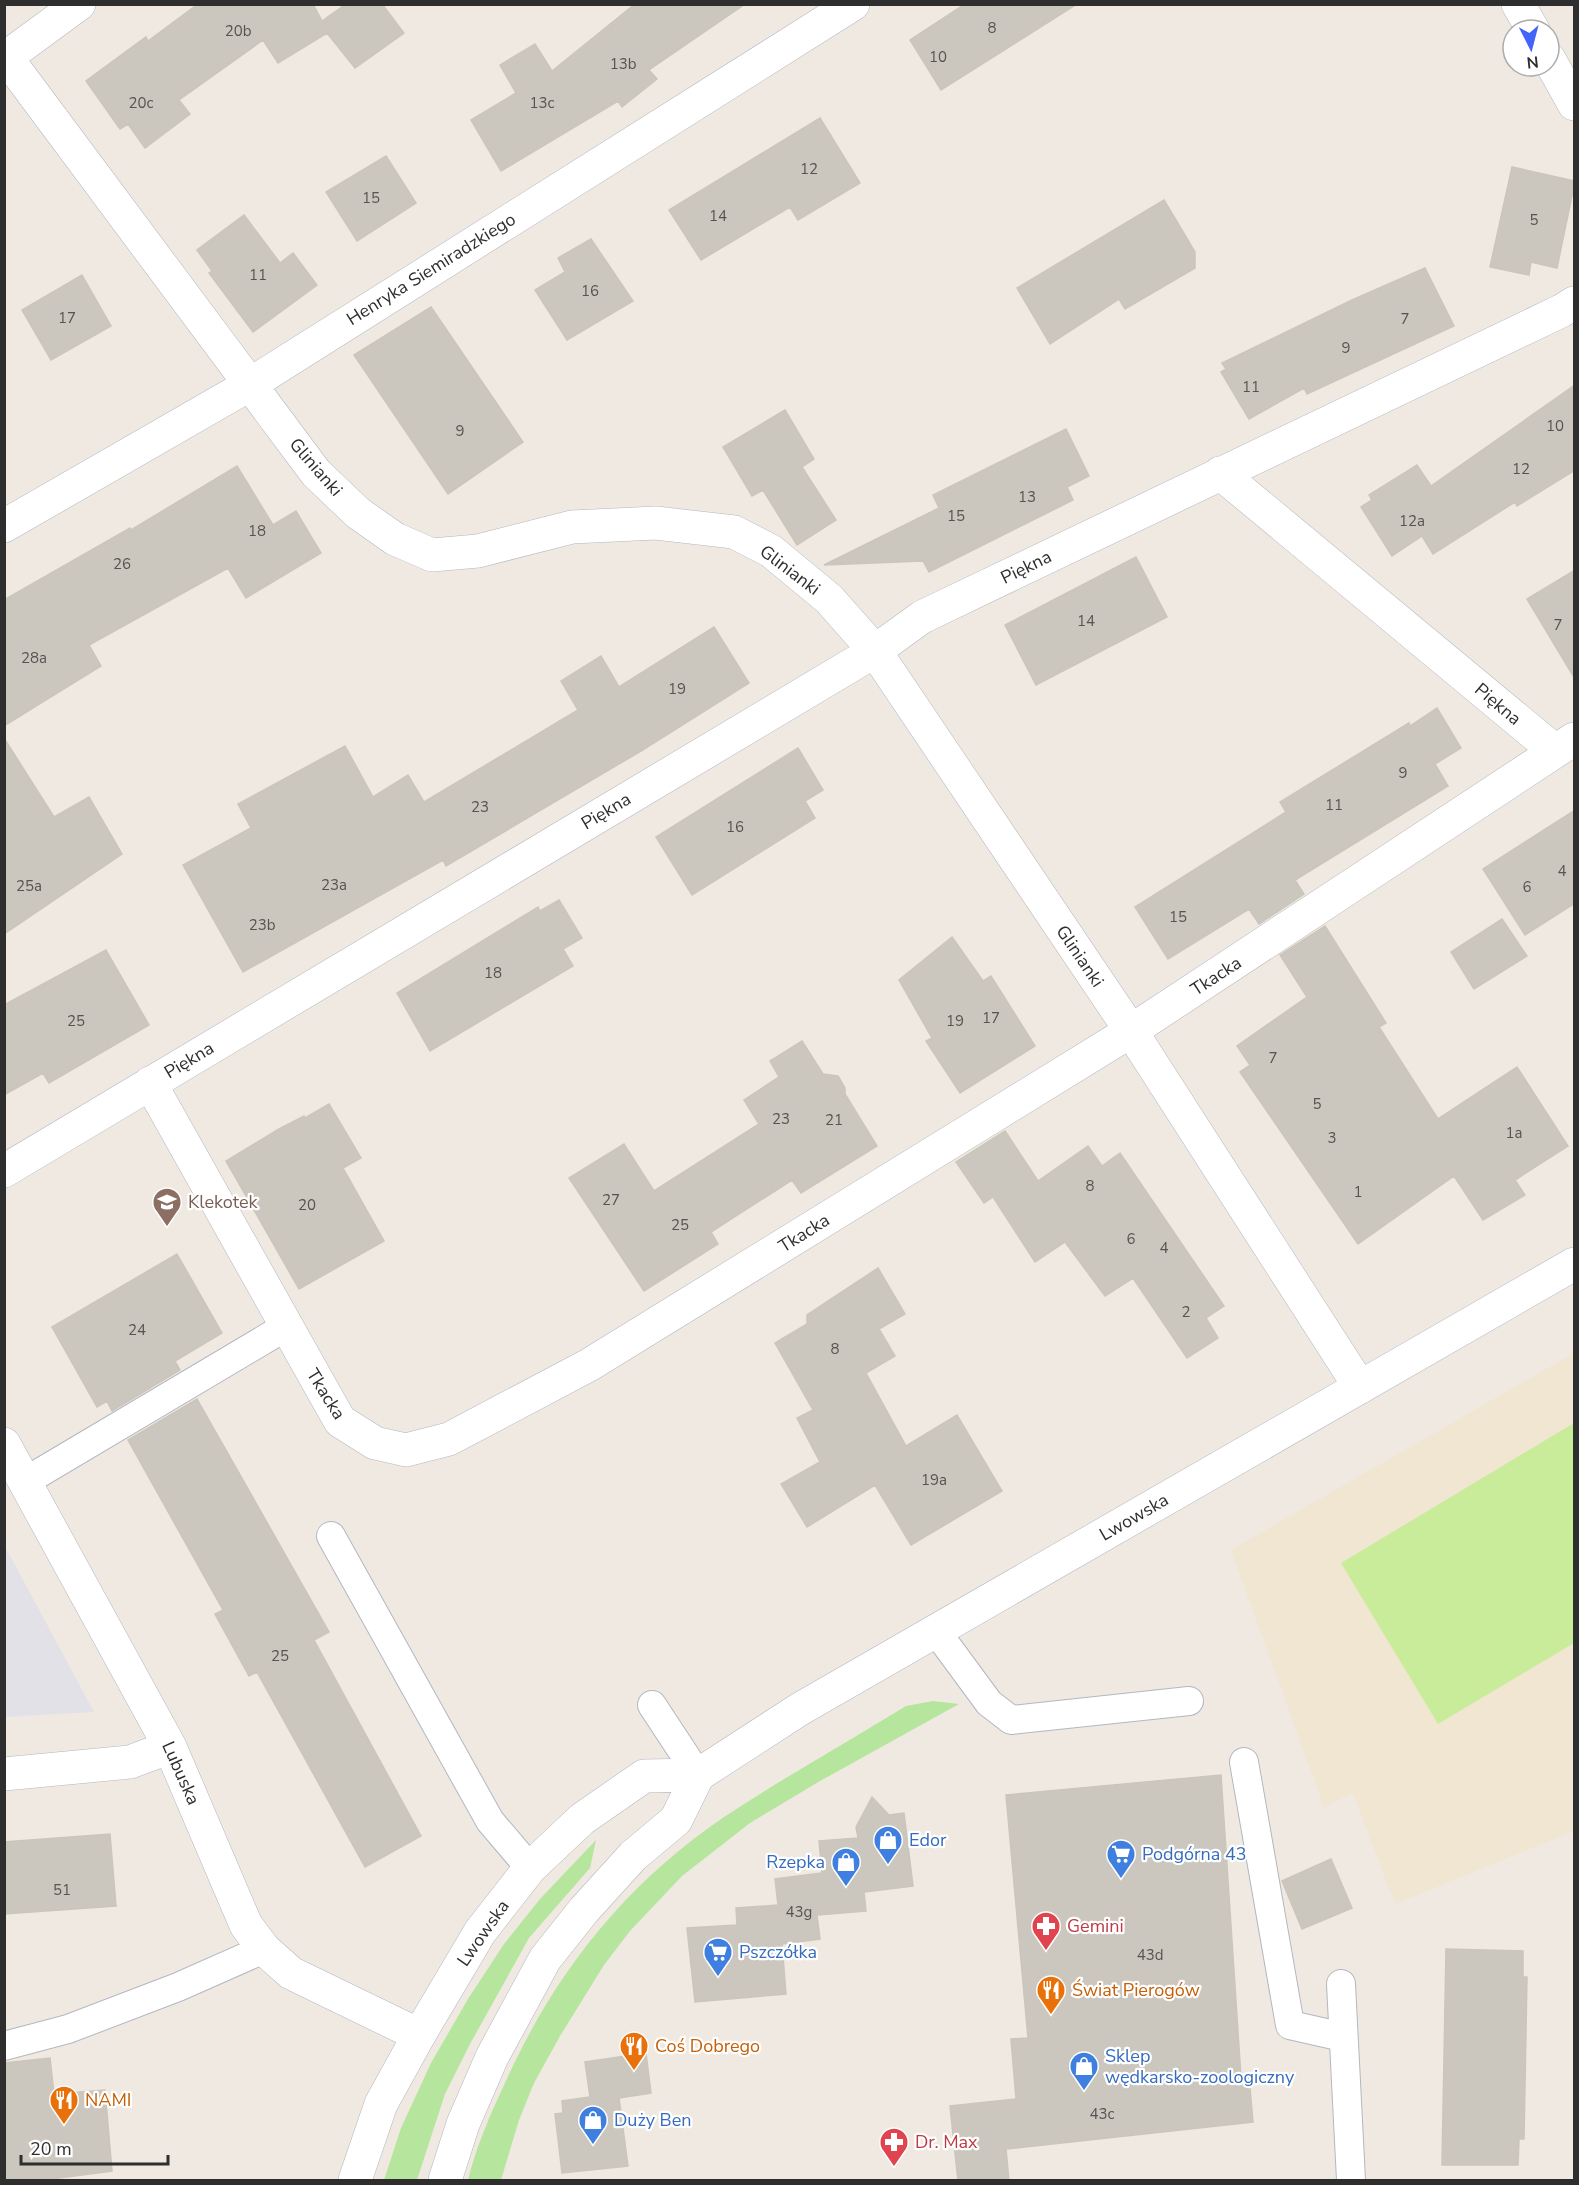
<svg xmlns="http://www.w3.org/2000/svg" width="1579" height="2185" font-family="'Nunito Sans',sans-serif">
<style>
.industrial{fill:#e3e1e8}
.education{fill:#f0e6d1}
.green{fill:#b6e59e}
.pitch{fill:#c9ec9a}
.building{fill:#cbc7bf;stroke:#cbc5ba;stroke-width:1.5}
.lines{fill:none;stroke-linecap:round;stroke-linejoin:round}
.lane-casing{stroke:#b4b7c1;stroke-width:30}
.street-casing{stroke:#b4b7c1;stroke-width:34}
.secondary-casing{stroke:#b4b7c1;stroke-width:34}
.lane{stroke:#fff;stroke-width:28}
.street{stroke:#fff;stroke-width:33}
.secondary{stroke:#fff;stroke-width:33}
.labels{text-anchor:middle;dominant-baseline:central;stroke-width:4.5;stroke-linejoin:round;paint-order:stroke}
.number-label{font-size:15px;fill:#555452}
.street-label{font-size:18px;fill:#2e2e2e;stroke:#fff}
.education-label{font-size:18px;fill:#785e54;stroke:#fff;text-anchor:start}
.shop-label{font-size:18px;fill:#366cbe;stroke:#fff;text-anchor:start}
.health-label{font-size:18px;fill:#be3a42;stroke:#fff;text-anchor:start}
.food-label{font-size:18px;fill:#c56008;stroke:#fff;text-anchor:start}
</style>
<rect width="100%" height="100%" fill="#efe9e1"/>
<!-- industrial -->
<path class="industrial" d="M 4,1546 L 8,1552 L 94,1712 L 5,1717 Z"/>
<!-- education -->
<path class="education" d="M 1574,1353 L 1574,1831 L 1395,1904 L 1353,1793 L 1324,1807 L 1231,1550 Z"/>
<!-- green -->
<path class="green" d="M 933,1701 L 959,1704 L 820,1781 L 750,1823 L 682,1876 L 630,1931 L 604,1965 L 560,2036 L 534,2083 L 519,2120 L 501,2180 L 468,2180 C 476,2147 490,2115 505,2083 C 554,1974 624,1885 724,1817 C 783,1778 846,1743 906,1706 Z
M 596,1840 L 590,1868 L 529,1938 L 470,2044 L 445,2094 L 417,2180 L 384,2180 L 401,2128 L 431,2063 L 468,1999 L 504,1944 L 540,1899 Z"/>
<!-- pitch -->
<path class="pitch" d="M 1574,1423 L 1574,1643 L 1438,1724 L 1341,1563 Z"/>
<!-- building -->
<path class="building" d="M 198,4 L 313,4 L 322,21 L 346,4 L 382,4 L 404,33 L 355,68 L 327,33 L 278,63 L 263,40 L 179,100 L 190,114 L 145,148 L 128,124 L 120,129 L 86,81 L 146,37 L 148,41 Z
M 635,4 L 745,4 L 649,70 L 657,79 L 622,107 L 618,101 L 501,171 L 471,120 L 516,93 L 500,65 L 535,44 L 552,71 Z
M 965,4 L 1077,4 L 941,90 L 910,40 Z
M 820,118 L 860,183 L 798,220 L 790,207 L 701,260 L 669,210 Z
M 386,156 L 416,203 L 357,241 L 326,192 Z
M 1512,167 L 1575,181 L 1557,268 L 1531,262 L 1529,275 L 1490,267 Z
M 1164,200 L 1195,252 L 1195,268 L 1125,309 L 1119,299 L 1050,344 L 1017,288 Z
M 244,215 L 280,263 L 293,253 L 317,285 L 253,332 L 209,273 L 212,271 L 197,250 Z
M 591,239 L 633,301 L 567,340 L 535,290 L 565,272 L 558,258 Z
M 1425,268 L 1454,326 L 1307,394 L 1304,388 L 1249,419 L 1221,372 L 1226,369 L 1222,363 L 1352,300 Z
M 82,275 L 111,326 L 51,360 L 22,310 Z
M 431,307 L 523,442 L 448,494 L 354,355 Z
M 1575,385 L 1575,470 L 1517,506 L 1515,502 L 1433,554 L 1422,536 L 1392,556 L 1361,507 L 1372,500 L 1369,495 L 1417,465 L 1431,486 Z
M 785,410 L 814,459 L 802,467 L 836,520 L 797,545 L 763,490 L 752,496 L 723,447 Z
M 1066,429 L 1089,476 L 1067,487 L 1073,500 L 929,572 L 923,561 L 824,565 L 939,508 L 933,495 Z
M 237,466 L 273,525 L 296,511 L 321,553 L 246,598 L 228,568 L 89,645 L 101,666 L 4,726 L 4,600 L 130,528 L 131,530 Z
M 1136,557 L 1167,617 L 1036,685 L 1005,625 Z
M 1575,570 L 1575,679 L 1527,599 Z
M 714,627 L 749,683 L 641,751 L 446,866 L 443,860 L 243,972 L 183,865 L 251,828 L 238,804 L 345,746 L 373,797 L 408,775 L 424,802 L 578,710 L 561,681 L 601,656 L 619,687 Z
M 1437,708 L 1461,748 L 1435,764 L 1448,786 L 1295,880 L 1304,894 L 1259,924 L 1249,909 L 1168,959 L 1135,907 L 1286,812 L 1280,802 L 1409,723 L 1410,726 Z
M 4,738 L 54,817 L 89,797 L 122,854 L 4,934 Z
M 798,748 L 823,790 L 805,801 L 815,818 L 692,895 L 656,837 Z
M 1575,810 L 1575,903 L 1525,935 L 1483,869 Z
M 559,900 L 582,938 L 563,949 L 573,966 L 430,1051 L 397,993 L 538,907 L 540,911 Z
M 1502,919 L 1527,956 L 1474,989 L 1451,952 Z
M 1325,926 L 1386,1023 L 1379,1027 L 1438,1119 L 1517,1067 L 1568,1146 L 1515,1180 L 1525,1195 L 1483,1220 L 1454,1176 L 1358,1244 L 1240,1072 L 1250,1065 L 1237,1046 L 1307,997 L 1280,955 Z
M 952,937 L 983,981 L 991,976 L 1035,1046 L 960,1093 L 926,1041 L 932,1038 L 899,980 Z
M 106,950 L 149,1025 L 49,1083 L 43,1073 L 4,1095 L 4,1005 Z
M 802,1041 L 823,1074 L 838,1076 L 845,1088 L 845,1094 L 877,1146 L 801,1193 L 792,1180 L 711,1232 L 718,1244 L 644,1291 L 569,1178 L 624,1144 L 654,1191 L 759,1124 L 744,1100 L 779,1077 L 770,1061 Z
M 329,1104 L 361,1158 L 343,1168 L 384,1241 L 299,1289 L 226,1161 L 279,1129 L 304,1116 L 305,1118 Z
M 1005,1131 L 1038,1181 L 1088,1146 L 1102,1166 L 1120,1153 L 1224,1306 L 1206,1318 L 1218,1338 L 1187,1358 L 1133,1278 L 1105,1296 L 1065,1242 L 1035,1262 L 993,1197 L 984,1203 L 956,1162 Z
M 177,1254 L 222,1333 L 175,1361 L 180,1370 L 112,1411 L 107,1401 L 97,1407 L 52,1327 Z
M 878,1268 L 905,1314 L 879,1329 L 895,1356 L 866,1373 L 906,1446 L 957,1415 L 1002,1491 L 911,1545 L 875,1485 L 807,1527 L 781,1484 L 820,1462 L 797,1418 L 813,1410 L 775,1343 L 807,1324 L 807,1315 Z
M 197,1399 L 329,1632 L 314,1640 L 421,1836 L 365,1867 L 257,1672 L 249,1676 L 215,1614 L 223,1610 L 128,1440 Z
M 1221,1775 L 1241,2077 L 1249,2077 L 1253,2122 L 1006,2149 L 1009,2181 L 958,2181 L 950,2106 L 1016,2099 L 1011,2039 L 1028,2038 L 1006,1795 Z
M 872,1797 L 889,1815 L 904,1813 L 913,1886 L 864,1892 L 866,1911 L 817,1915 L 820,1939 L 782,1944 L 786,1994 L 695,2002 L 687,1928 L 737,1925 L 736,1908 L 778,1905 L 775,1879 L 822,1873 L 819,1841 L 858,1838 L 856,1827 Z
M 110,1834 L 116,1906 L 4,1914 L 4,1842 Z
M 1331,1859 L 1352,1908 L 1302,1929 L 1282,1881 Z
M 1446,1949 L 1523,1951 L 1523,1977 L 1527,1977 L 1524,2139 L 1519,2139 L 1518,2165 L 1442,2165 Z
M 646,2053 L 651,2093 L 619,2098 L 628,2166 L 562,2173 L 555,2114 L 563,2113 L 562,2101 L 590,2097 L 585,2062 Z
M 50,2058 L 54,2094 L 105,2090 L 112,2171 L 36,2181 L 4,2181 L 4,2063 Z"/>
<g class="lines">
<!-- lane casing -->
<g class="lane-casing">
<path id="lane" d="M 26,1481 L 287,1326
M 331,1536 L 490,1821 L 530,1868
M 936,1631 L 989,1703 L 1011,1720 L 1189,1701
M 652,1705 L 698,1775
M 1244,1762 L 1290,2025 L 1343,2037
M 1341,1984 L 1351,2180
M 4,2046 L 68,2029 L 178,1987 L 264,1949"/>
</g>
<!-- street casing -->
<g class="street-casing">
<path id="street" d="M 1518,4 L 1533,30
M 6,57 L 316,473 L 358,513 L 395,539 L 432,555 L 478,551 L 572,527 L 656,523 L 734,532 L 771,551 L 829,599 L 875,651 L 1131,1031 L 1360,1387
M 4,59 L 79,4
M 1549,59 L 1574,104
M 1220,473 L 1555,751
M 4,526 L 249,385 L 853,4
M 150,1083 L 340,1421 L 375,1443 L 406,1450 L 449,1439 L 589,1365 L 1131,1031 L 1574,739
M 4,1171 L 875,651 L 922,617 L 1561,311 L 1574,303
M 4,1444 L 170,1747 L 246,1925 L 264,1949 L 291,1973 L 419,2035
M 4,1774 L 130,1762 L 170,1747"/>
</g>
<!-- secondary casing -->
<g class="secondary-casing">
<path id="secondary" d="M 355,2180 L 381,2104 L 419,2035 L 480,1932 L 530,1868 L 582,1819 L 644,1776 L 698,1775
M 445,2180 L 463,2124 L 492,2057 L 545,1959 L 584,1910 L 633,1856 L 676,1820 L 698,1775 L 800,1709 L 1574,1264"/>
</g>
<!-- lane -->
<use href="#lane" class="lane"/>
<!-- street -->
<use href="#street" class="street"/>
<!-- secondary -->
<use href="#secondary" class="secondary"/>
</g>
<!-- icons -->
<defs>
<g id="school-pin" transform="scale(1.5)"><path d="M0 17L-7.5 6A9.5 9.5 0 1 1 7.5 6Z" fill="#8d6e63" stroke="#fff"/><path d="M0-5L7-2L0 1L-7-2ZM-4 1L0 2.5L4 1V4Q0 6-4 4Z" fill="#fff"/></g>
<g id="shop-pin" transform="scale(1.5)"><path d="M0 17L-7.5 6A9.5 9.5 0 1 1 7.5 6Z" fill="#3f7fe0" stroke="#fff"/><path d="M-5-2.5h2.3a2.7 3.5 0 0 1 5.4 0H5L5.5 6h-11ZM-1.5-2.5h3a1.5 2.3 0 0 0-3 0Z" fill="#fff"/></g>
<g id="supermarket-pin" transform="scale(1.5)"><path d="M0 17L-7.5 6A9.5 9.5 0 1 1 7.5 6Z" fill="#3f7fe0" stroke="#fff"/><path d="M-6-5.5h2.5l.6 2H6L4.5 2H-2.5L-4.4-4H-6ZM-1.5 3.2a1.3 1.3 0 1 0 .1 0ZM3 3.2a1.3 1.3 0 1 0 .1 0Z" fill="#fff"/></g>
<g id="pharmacy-pin" transform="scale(1.5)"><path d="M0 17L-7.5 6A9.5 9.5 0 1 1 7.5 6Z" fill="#e0444e" stroke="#fff"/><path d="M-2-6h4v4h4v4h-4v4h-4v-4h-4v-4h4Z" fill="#fff"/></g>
<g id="restaurant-pin" transform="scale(1.5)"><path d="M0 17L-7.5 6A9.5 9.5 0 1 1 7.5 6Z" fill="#e8710a" stroke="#fff"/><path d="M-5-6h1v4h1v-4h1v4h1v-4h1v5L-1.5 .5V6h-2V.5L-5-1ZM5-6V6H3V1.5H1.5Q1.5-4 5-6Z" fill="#fff"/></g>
</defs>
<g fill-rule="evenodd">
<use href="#school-pin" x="167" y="1202"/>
<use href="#shop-pin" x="888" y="1840"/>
<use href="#supermarket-pin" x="1121" y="1854"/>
<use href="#shop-pin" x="846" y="1862"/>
<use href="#pharmacy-pin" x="1046" y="1926"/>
<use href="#supermarket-pin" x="718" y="1952"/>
<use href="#restaurant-pin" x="1051" y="1990"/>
<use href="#restaurant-pin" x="634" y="2046"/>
<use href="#shop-pin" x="1084" y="2066"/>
<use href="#restaurant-pin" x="64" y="2100"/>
<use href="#shop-pin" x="593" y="2120"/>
<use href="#pharmacy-pin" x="894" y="2142"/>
</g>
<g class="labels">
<!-- number labels -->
<g class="number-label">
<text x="992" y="28">8</text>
<text x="238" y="31">20b</text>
<text x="938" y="57">10</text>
<text x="623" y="64">13b</text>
<text x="141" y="103">20c</text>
<text x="542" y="103">13c</text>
<text x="809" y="169">12</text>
<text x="371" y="198">15</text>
<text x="718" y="216">14</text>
<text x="1534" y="220">5</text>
<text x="258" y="275">11</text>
<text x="590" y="291">16</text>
<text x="67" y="318">17</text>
<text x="1405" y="319">7</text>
<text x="1346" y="348">9</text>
<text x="1251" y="387">11</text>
<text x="1555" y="426">10</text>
<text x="460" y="431">9</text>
<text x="1521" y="469">12</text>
<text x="1027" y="497">13</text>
<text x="956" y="516">15</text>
<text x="1412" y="521">12a</text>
<text x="257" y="531">18</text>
<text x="122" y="564">26</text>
<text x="1086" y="621">14</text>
<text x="1558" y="625">7</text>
<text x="34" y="658">28a</text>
<text x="677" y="689">19</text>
<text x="1403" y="773">9</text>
<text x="1334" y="805">11</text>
<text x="480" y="807">23</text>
<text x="735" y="827">16</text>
<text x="1562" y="871">4</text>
<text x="334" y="885">23a</text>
<text x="29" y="886">25a</text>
<text x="1527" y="887">6</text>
<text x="1178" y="917">15</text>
<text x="262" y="925">23b</text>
<text x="493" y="973">18</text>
<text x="991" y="1018">17</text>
<text x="76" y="1021">25</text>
<text x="955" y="1021">19</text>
<text x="1273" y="1058">7</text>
<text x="1317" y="1104">5</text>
<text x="781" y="1119">23</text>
<text x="834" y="1120">21</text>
<text x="1514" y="1133">1a</text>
<text x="1332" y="1138">3</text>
<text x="1090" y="1186">8</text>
<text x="1358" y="1192">1</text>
<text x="611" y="1200">27</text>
<text x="307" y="1205">20</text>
<text x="680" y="1225">25</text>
<text x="1131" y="1239">6</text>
<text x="1164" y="1248">4</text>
<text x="1186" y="1312">2</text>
<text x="137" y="1330">24</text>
<text x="835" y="1349">8</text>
<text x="934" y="1480">19a</text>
<text x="280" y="1656">25</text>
<text x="62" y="1890">51</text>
<text x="799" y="1912">43g</text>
<text x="1150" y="1955">43d</text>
<text x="1102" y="2114">43c</text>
</g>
<!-- street labels -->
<g class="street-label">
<text transform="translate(431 269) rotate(-32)">Henryka Siemiradzkiego</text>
<text transform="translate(316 467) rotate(49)">Glinianki</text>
<text transform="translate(1026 567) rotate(-26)">Piękna</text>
<text transform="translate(790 570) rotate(37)">Glinianki</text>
<text transform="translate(1498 704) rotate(40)">Piękna</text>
<text transform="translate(606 811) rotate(-31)">Piękna</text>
<text transform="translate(1080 956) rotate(56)">Glinianki</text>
<text transform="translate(1216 976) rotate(-33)">Tkacka</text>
<text transform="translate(189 1060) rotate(-31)">Piękna</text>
<text transform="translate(804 1233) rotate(-32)">Tkacka</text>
<text transform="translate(326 1394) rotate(58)">Tkacka</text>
<text transform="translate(1134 1517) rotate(-30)">Lwowska</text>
<text transform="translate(181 1773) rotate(66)">Lubuska</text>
<text transform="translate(483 1933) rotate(-55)">Lwowska</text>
</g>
<!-- education labels -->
<g class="education-label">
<text x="188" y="1202">Klekotek</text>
</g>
<!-- shop labels -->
<g class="shop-label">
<text x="909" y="1840">Edor</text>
<text x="1142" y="1854">Podgórna 43</text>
<text x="825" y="1862" text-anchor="end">Rzepka</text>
<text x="739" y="1952">Pszczółka</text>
<text x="1105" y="2056">Sklep<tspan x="1105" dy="21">wędkarsko-zoologiczny</tspan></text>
<text x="614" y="2120">Duży Ben</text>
</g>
<!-- health labels -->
<g class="health-label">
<text x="1067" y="1926">Gemini</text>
<text x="915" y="2142">Dr. Max</text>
</g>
<!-- food labels -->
<g class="food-label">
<text x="1072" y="1990">Świat Pierogów</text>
<text x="655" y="2046">Coś Dobrego</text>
<text x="85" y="2100">NAMI</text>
</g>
</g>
<!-- border -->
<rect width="1579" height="2185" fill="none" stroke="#2e2e2e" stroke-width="12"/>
<!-- north arrow -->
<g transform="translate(1531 48) rotate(174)"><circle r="28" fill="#ffffff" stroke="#ababab" stroke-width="1.5"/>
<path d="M0-4.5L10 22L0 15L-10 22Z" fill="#4264fb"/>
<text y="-9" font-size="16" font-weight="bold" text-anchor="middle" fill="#2e2e2e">N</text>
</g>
<!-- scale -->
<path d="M21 2155v9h147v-9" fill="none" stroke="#2e2e2e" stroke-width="3"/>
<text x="30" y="2155" font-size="18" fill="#2e2e2e" stroke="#ffffff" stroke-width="4.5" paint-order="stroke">20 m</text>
</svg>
